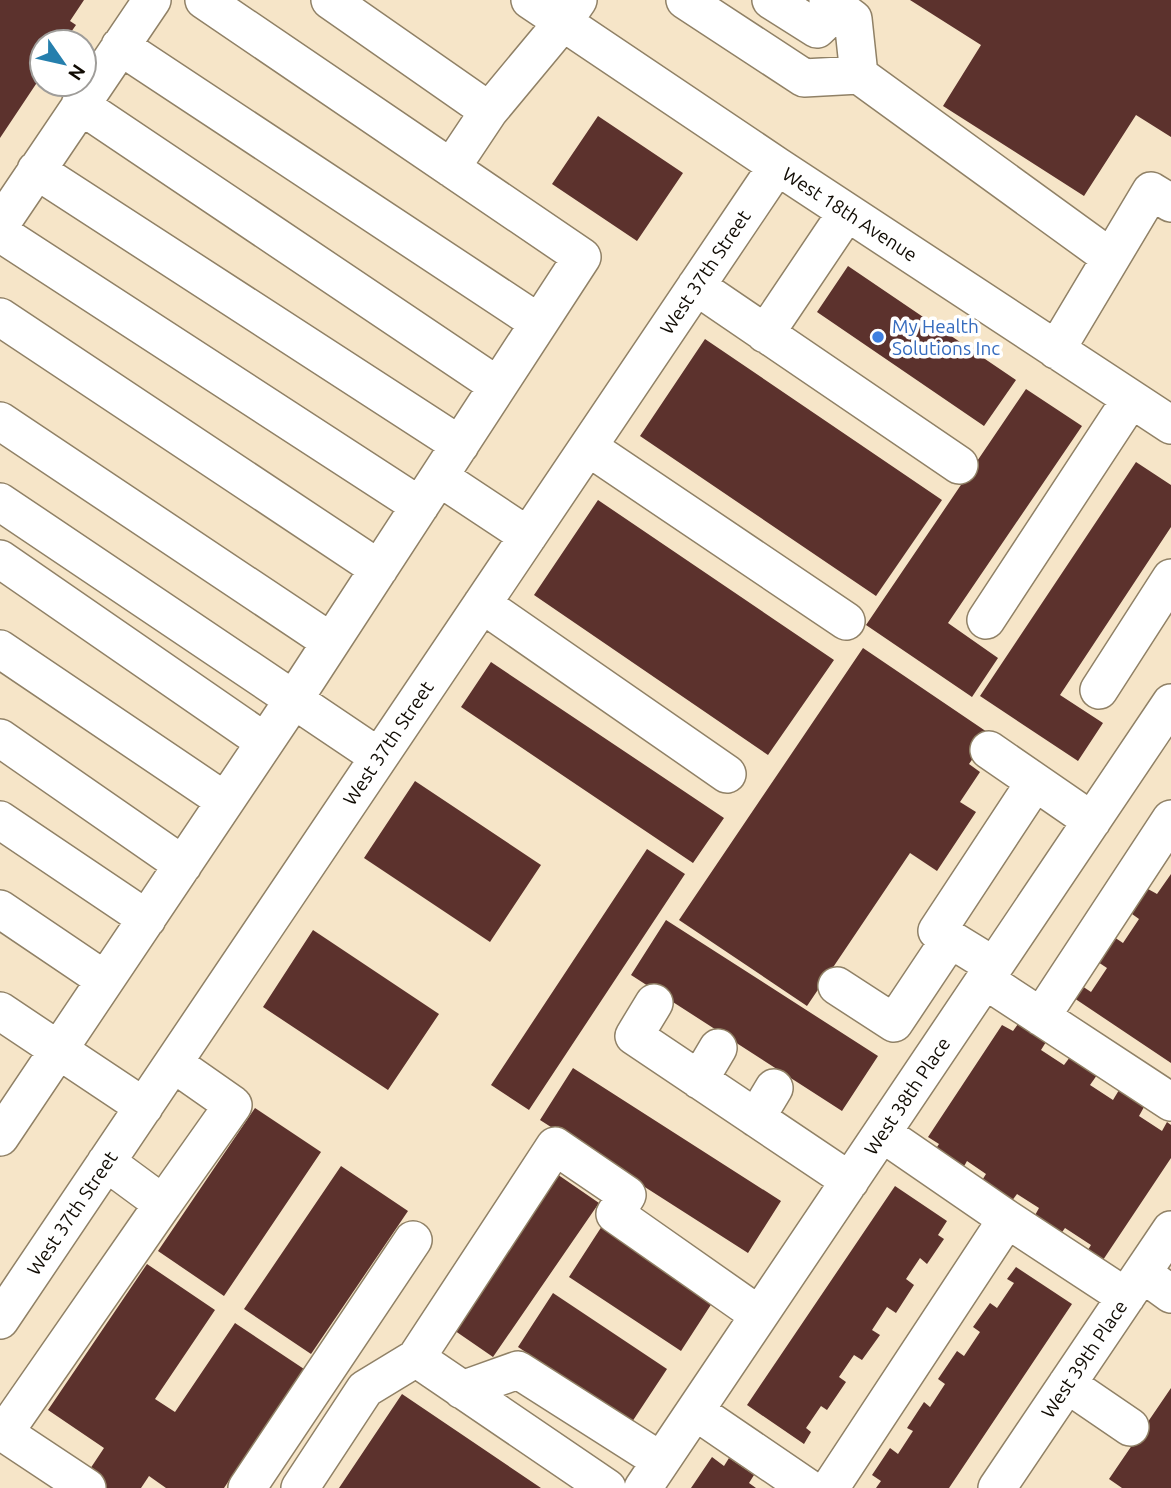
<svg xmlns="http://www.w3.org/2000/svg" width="1171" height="1488" font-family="Ubuntu,sans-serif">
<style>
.building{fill:#5c322d}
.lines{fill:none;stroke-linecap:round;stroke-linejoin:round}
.minor-casing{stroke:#908166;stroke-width:40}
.minor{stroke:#fff;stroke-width:37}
.shop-dot{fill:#3f7fe0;stroke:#fff;stroke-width:2.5}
.labels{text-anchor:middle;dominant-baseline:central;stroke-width:7;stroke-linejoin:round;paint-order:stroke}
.street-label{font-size:19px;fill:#100b03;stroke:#fff}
.shop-label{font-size:19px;fill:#366cbe;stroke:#fff;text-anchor:start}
</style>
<rect width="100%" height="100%" fill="#f6e5c8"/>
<!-- building -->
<path class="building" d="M 0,0 L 84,0 L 70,21 L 76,25 L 64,42 L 42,42 L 42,75 L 0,138 Z
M 910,0 L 1171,0 L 1171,137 L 1136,115 L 1084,196 L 943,106 L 981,45 Z
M 598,116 L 683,173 L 637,241 L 552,184 Z
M 848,266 L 1016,380 L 984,426 L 817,312 Z
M 705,339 L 942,500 L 876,596 L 640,436 Z
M 1026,389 L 1082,426 L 948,623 L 998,658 L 972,697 L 866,625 Z
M 1136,462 L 1171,485 L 1171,527 L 1060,695 L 1103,723 L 1078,761 L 980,696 Z
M 598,500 L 834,660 L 768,755 L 534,595 Z
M 863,648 L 990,734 L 969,764 L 980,772 L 960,802 L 976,812 L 937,871 L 910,853 L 807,1006 L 679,920 Z
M 491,662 L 724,818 L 693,863 L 461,707 Z
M 415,781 L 541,865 L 490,942 L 364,858 Z
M 647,849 L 685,874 L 529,1110 L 491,1085 Z
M 1171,874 L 1171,1063 L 1071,996 L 1079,984 L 1091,992 L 1107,968 L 1098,962 L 1114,937 L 1123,943 L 1139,919 L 1132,914 L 1148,889 L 1157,894 Z
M 666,920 L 878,1056 L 842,1111 L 631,975 Z
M 313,930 L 439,1014 L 388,1090 L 263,1007 Z
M 1018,1024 L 1046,1042 L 1041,1050 L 1064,1065 L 1070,1057 L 1097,1075 L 1090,1085 L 1113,1100 L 1119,1090 L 1144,1107 L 1139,1116 L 1162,1131 L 1167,1122 L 1171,1125 L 1171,1158 L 1101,1263 L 1086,1253 L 1091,1245 L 1065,1228 L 1060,1235 L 1034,1217 L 1039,1208 L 1017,1194 L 1011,1202 L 981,1182 L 986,1174 L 967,1161 L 963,1168 L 935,1150 L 939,1144 L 928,1137 L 1002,1025 L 1013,1031 Z
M 573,1068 L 781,1201 L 748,1253 L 540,1120 Z
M 255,1108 L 321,1152 L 224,1296 L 158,1251 Z
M 341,1166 L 408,1211 L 311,1354 L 244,1309 Z
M 554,1172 L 599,1203 L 493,1357 L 448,1326 Z
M 895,1186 L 947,1221 L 938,1235 L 944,1239 L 927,1264 L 920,1258 L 906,1279 L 914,1285 L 896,1313 L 887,1307 L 872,1330 L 880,1335 L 862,1360 L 854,1355 L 839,1377 L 846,1382 L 827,1410 L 821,1406 L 806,1428 L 811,1432 L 804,1444 L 747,1405 Z
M 602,1226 L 714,1300 L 681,1351 L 569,1277 Z
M 147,1264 L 215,1310 L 155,1399 L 175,1412 L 235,1323 L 304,1369 L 224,1488 L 166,1488 L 149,1476 L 141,1488 L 105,1488 L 86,1475 L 104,1448 L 48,1410 Z
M 1016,1267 L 1072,1304 L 949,1488 L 876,1488 L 881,1481 L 872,1475 L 890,1448 L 898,1454 L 913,1431 L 907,1428 L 924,1402 L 930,1407 L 945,1384 L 938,1379 L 957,1351 L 964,1356 L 980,1332 L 973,1327 L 990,1303 L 997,1308 L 1014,1283 L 1007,1279 Z
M 553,1293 L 667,1369 L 632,1422 L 518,1347 Z
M 1171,1388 L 1171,1488 L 1122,1488 L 1109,1479 Z
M 402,1394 L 541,1488 L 339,1488 Z
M 712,1457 L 724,1466 L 729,1458 L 754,1475 L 749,1483 L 756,1488 L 691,1488 Z"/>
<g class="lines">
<!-- minor casing -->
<g class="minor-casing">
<path id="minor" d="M 330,0 L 489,111
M 530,0 L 777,166 L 1171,425
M 685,0 L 804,78 L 859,75 L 1111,258
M 771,0 L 817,29 L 839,8
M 828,0 L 853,19 L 859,75
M 120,46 L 539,323
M 80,105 L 498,386
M 451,168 L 489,111 L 563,22 L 578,0
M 36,170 L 460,445
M 0,225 L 152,0
M 0,233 L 420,506
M 696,286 L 959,465
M 0,317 L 379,569
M 765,334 L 847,212
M 1056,350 L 1151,191 L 1171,203
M 0,421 L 331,642
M 588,447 L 846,621
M 439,477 L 528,536
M 0,502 L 379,757
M 0,559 L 265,742
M 482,604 L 727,774
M 986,620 L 1131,399
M 0,649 L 225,801
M 1099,690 L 1171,578
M 0,738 L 183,865
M 989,750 L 1092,821
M 0,820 L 147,919
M 0,909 L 105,980
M 994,966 L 937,931 L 1035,782
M 985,980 L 1171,1102
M 837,986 L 894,1023 L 950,939
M 654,1003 L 634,1036 L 850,1181
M 0,1011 L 144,1107
M 1041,1017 L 1171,819
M 699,1080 L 718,1048
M 756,1118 L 774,1088
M 0,1137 L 294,699 L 582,257 L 204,0
M 106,1162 L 163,1204 L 233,1105 L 173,1063
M 1007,1219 L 1126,1297
M 1142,1273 L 1171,1294
M 0,1320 L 777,166
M 1067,1384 L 1130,1427
M 462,1390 L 518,1370 L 661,1461
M 695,1411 L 808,1488
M 87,1488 L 4,1433 L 163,1204
M 247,1488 L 413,1240
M 300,1488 L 365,1389 L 416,1358
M 607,1488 L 416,1358 L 555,1146 L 627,1195 L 615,1214 L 759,1315
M 643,1488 L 1171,703
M 830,1488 L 1007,1219 L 882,1133
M 997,1488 L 1171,1230"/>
</g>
<!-- minor -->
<use href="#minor" class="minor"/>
</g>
<!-- markers -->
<circle class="shop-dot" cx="878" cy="337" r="7"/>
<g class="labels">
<!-- street labels -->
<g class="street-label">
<text transform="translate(850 214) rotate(33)">West 18th Avenue</text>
<text transform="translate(705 272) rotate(-56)">West 37th Street</text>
<text transform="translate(388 743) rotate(-56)">West 37th Street</text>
<text transform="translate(907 1096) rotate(-56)">West 38th Place</text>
<text transform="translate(72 1213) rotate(-56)">West 37th Street</text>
<text transform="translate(1084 1359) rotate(-56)">West 39th Place</text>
</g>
<!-- shop labels -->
<g class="shop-label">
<text x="892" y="326">My Health<tspan x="892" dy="22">Solutions Inc</tspan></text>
</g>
</g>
<!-- north arrow -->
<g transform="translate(63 63) rotate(124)"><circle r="33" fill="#ffffff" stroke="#9f9d9a" stroke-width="2"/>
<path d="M0-5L12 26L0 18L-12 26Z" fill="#257fad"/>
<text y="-10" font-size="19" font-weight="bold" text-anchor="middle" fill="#100b03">N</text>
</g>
</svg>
